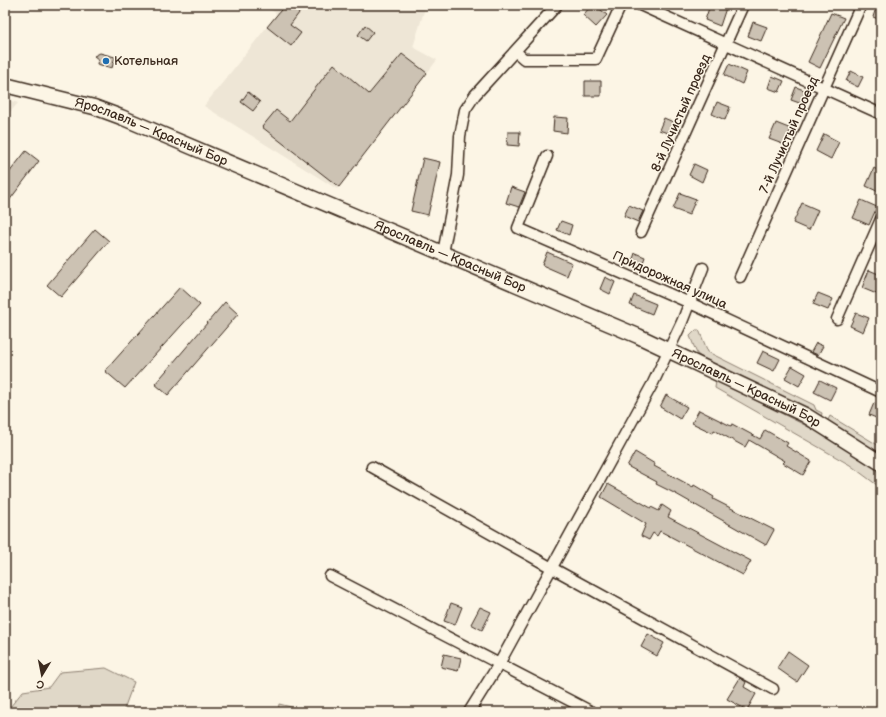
<svg xmlns="http://www.w3.org/2000/svg" width="886" height="717" font-family="'Balsamiq Sans',sans-serif">
<style>
.built{fill:#eee6d6}
.green{fill:#e0d8c8;stroke:#8e8173}
.building{fill:#ccc2b3;stroke:#3b2a1e}
.lines{fill:none;stroke-linecap:round;stroke-linejoin:round}
.street-casing{stroke:#3b2a1e;stroke-width:13}
.secondary-casing{stroke:#3b2a1e;stroke-width:17}
.street{stroke:#fcf5e5;stroke-width:10}
.secondary{stroke:#fcf5e5;stroke-width:14}
.poi-dot{fill:#1f6fb2;stroke:#fcf5e5;stroke-width:1.5}
.labels{text-anchor:middle;dominant-baseline:central;stroke-width:3;stroke-linejoin:round;paint-order:stroke}
.poi-label{font-size:13px;fill:#3b2a1e;stroke:#fcf5e5;text-anchor:start}
.street-label{font-size:13px;fill:#3b2a1e;stroke:#fcf5e5}
</style>
<rect width="100%" height="100%" fill="#fcf5e5"/>
<filter id="ink" filterUnits="userSpaceOnUse"><feTurbulence type="fractalNoise" baseFrequency=".025" numOctaves="2"/><feDisplacementMap in="SourceGraphic" scale="8" xChannelSelector="R" yChannelSelector="G"/><feConvolveMatrix kernelMatrix="1 2 1 2 8 2 1 2 1" color-interpolation-filters="sRGB"/></filter>
<g filter="url(#ink)">
<!-- built -->
<path class="built" d="M 264,5 L 426,5 L 413,47 L 437,60 L 337,189 L 204,106 L 277,14 Z
M 5,99 L 18,103 L 5,118 Z"/>
<!-- green -->
<path class="green" d="M 696,330 L 699,330 L 708,352 L 814,405 L 816,410 L 822,413 L 821,418 L 707,361 L 697,354 L 690,336 Z
M 716,381 L 841,443 L 881,469 L 881,488 L 850,465 L 715,388 Z
M 830,416 L 881,447 L 881,458 L 827,422 Z
M 106,668 L 134,682 L 124,709 L 128,712 L 6,712 L 23,691 L 49,687 L 60,672 Z
M 279,704 L 307,711 L 309,712 L 278,712 Z"/>
<!-- building -->
<path class="building" d="M 285,5 L 305,5 L 290,25 L 301,33 L 291,46 L 267,27 Z
M 592,5 L 595,5 L 607,15 L 596,27 L 583,15 Z
M 710,5 L 718,5 L 726,8 L 720,26 L 705,20 Z
M 877,5 L 881,5 L 881,20 L 873,17 Z
M 831,13 L 844,18 L 820,68 L 808,62 Z
M 753,22 L 767,27 L 761,41 L 748,36 Z
M 365,25 L 373,32 L 366,41 L 358,35 Z
M 100,53 L 115,57 L 112,68 L 97,64 L 98,59 L 94,56 Z
M 402,54 L 427,73 L 339,187 L 262,127 L 276,110 L 290,121 L 334,64 L 369,94 Z
M 729,64 L 747,72 L 742,84 L 724,75 Z
M 851,71 L 863,77 L 858,87 L 846,81 Z
M 772,76 L 784,81 L 779,92 L 768,88 Z
M 585,81 L 601,81 L 601,96 L 585,96 Z
M 796,87 L 809,92 L 805,105 L 791,100 Z
M 248,92 L 260,102 L 253,111 L 241,102 Z
M 717,102 L 730,107 L 725,120 L 712,114 Z
M 554,117 L 568,118 L 567,133 L 553,131 Z
M 664,118 L 678,124 L 673,135 L 659,130 Z
M 776,123 L 791,129 L 785,145 L 769,139 Z
M 508,132 L 520,132 L 519,146 L 507,145 Z
M 824,134 L 839,142 L 831,159 L 816,151 Z
M 26,151 L 39,161 L 5,206 L 5,178 Z
M 423,158 L 440,162 L 428,215 L 411,211 Z
M 694,164 L 707,170 L 702,182 L 689,175 Z
M 874,168 L 881,172 L 881,193 L 866,186 Z
M 511,187 L 525,192 L 519,207 L 506,203 Z
M 680,193 L 696,199 L 689,215 L 673,209 Z
M 861,200 L 877,207 L 869,225 L 853,218 Z
M 802,203 L 818,210 L 809,230 L 793,223 Z
M 629,205 L 643,211 L 638,222 L 624,216 Z
M 561,221 L 572,225 L 569,235 L 557,230 Z
M 95,229 L 109,241 L 61,297 L 47,285 Z
M 547,252 L 572,263 L 567,276 L 542,265 Z
M 635,253 L 645,257 L 641,268 L 631,265 Z
M 869,270 L 881,275 L 881,290 L 879,295 L 862,288 Z
M 605,277 L 615,282 L 610,294 L 600,289 Z
M 180,287 L 200,305 L 125,388 L 105,371 Z
M 818,293 L 833,299 L 828,310 L 813,304 Z
M 634,295 L 656,304 L 652,314 L 630,305 Z
M 225,302 L 238,314 L 168,395 L 155,384 Z
M 856,313 L 869,318 L 863,332 L 850,326 Z
M 816,343 L 823,346 L 818,355 L 811,352 Z
M 763,351 L 780,359 L 774,371 L 757,363 Z
M 792,366 L 806,374 L 799,386 L 785,378 Z
M 820,380 L 836,388 L 830,400 L 814,392 Z
M 666,395 L 687,407 L 680,419 L 660,407 Z
M 874,403 L 881,405 L 881,420 L 869,415 Z
M 699,410 L 731,426 L 732,424 L 760,439 L 765,430 L 788,443 L 786,446 L 811,461 L 803,475 L 783,463 L 785,461 L 749,440 L 745,447 L 714,430 L 713,433 L 692,423 Z
M 635,452 L 655,464 L 654,466 L 693,487 L 694,485 L 714,497 L 713,499 L 774,530 L 766,545 L 676,494 L 656,484 L 657,482 L 627,466 Z
M 608,484 L 651,508 L 651,507 L 659,511 L 662,505 L 671,511 L 668,517 L 751,561 L 743,575 L 660,531 L 657,536 L 653,533 L 649,540 L 641,536 L 646,524 L 601,497 Z
M 451,603 L 462,607 L 455,625 L 444,621 Z
M 480,607 L 491,612 L 482,630 L 471,624 Z
M 648,634 L 664,643 L 657,656 L 641,647 Z
M 788,651 L 808,665 L 797,682 L 777,668 Z
M 444,654 L 461,658 L 458,671 L 441,667 Z
M 740,678 L 746,682 L 744,687 L 756,694 L 747,710 L 727,699 Z"/>
<g class="lines">
<!-- street casing -->
<g class="street-casing">
<path id="street" d="M 640,5 L 881,114
M 515,51 L 524,59 L 596,59 L 621,5
M 547,156 L 518,228 L 690,303 L 881,392
M 641,232 L 743,5
M 443,253 L 458,175 L 460,136 L 465,110 L 475,95 L 557,5
M 740,277 L 861,5
M 837,319 L 881,219
M 372,467 L 552,568 L 773,689
M 330,576 L 592,712
M 469,712 L 499,664 L 653,383 L 682,322 L 703,268"/>
</g>
<!-- secondary casing -->
<g class="secondary-casing">
<g id="secondary">
<path id="s1" d="M 5,85 L 94,107 L 121,117 L 638,336 L 805,415 L 881,463"/>
</g>
</g>
<!-- street -->
<use href="#street" class="street"/>
<!-- secondary -->
<use href="#secondary" class="secondary"/>
</g>
</g>
<!-- markers -->
<circle class="poi-dot" cx="106" cy="61" r="4"/>
<g class="labels">
<!-- poi labels -->
<g class="poi-label">
<text x="114" y="61">Котельная</text>
</g>
<!-- street labels -->
<g class="street-label">
<text transform="translate(681 113) rotate(-66)">8-й Лучистый проезд</text>
<text stroke="none"><textPath href="#s1" startOffset="154">Ярославль — Красный Бор</textPath></text>
<text transform="translate(789 135) rotate(-66)">7-й Лучистый проезд</text>
<text stroke="none"><textPath href="#s1" startOffset="478">Ярославль — Красный Бор</textPath></text>
<text transform="translate(670 280) rotate(24)">Придорожная улица</text>
<text stroke="none"><textPath href="#s1" startOffset="802">Ярославль — Красный Бор</textPath></text>
</g>
</g>
<!-- margin -->
<rect width="886" height="717" fill="none" stroke="#fcf5e5" stroke-width="20"/>
<rect x="10" y="10" width="866" height="697" fill="none" stroke="#3b2a1e" stroke-width="1.5" filter="url(#ink)"/>
<!-- north arrow -->
<g transform="translate(42 675) rotate(190)" stroke="#fcf5e5" stroke-width="3" paint-order="stroke">
<path d="M0-3L7 15L0 10L-7 15Z" fill="#3b2a1e"/>
<text y="-6" font-size="11" font-weight="bold" text-anchor="middle" fill="#3b2a1e">С</text>
</g>
</svg>
